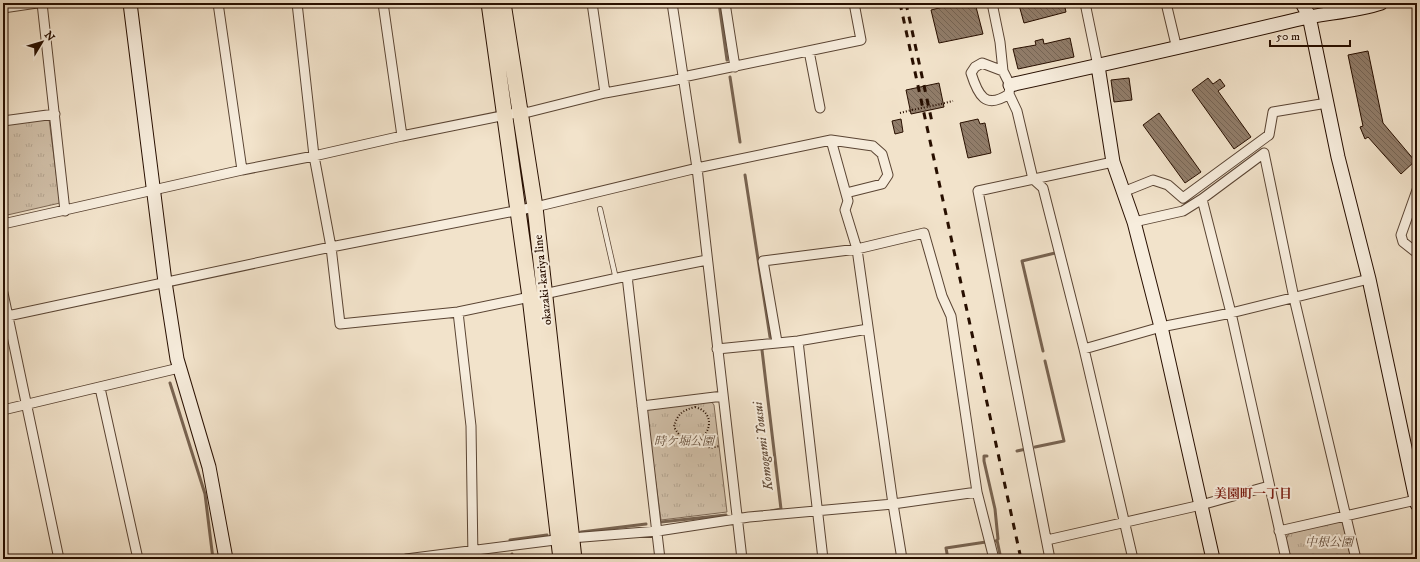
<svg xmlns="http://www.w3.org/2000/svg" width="1420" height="562" font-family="'IM FELL DW Pica','Noto Serif JP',serif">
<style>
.park{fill:url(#park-tufts);stroke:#7c6754}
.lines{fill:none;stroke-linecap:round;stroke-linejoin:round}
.stream{stroke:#786350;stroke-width:3}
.building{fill:url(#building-back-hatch);stroke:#280f00}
.lane-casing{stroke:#5a4433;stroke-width:6}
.street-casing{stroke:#5a4433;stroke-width:11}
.secondary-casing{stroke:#280f00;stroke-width:15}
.primary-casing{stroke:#280f00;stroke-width:17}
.path{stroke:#280f00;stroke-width:2;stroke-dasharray:1 2;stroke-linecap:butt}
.lane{stroke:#f7eddd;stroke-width:4.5}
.street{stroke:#f7eddd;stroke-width:9}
.secondary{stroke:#f7eddd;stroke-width:13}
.primary{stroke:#f2e3cb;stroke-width:15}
.rail{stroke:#280f00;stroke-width:3;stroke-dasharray:7 7;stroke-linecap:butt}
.path-bridge{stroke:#280f00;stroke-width:2;stroke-dasharray:1 2;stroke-linecap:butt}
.labels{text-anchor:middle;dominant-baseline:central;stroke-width:4;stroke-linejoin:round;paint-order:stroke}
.street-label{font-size:12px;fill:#280f00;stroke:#f7eddd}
.park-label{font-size:12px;font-style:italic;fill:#634d3b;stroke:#f7eddd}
.water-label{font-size:13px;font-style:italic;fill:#644e3c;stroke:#f7eddd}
.neighbourhood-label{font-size:13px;font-weight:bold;fill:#7a1f14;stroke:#f7eddd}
</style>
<defs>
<pattern id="park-tufts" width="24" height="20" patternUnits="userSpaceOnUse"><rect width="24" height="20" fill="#d0bfa8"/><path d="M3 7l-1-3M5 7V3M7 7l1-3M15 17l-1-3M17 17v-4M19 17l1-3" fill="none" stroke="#b3a38f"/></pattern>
<pattern id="building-back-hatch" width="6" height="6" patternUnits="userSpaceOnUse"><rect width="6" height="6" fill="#917d6a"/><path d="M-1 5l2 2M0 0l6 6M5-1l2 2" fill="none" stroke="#766555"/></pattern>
</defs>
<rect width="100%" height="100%" fill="#f2e3cb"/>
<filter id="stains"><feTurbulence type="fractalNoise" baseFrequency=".005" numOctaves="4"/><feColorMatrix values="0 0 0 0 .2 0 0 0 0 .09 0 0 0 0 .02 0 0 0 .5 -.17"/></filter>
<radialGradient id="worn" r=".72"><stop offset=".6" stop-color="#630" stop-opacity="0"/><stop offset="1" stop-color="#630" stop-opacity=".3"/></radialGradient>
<!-- park -->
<path class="park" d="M 49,119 L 60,203 L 3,216 L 3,125 Z
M 711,401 L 714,405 L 727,512 L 661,520 L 646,412 L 650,408 Z
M 1340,521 L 1343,524 L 1351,559 L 1291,559 L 1286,539 L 1289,533 Z"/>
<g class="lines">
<!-- stream -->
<path class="stream" d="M 719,3 L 727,60
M 730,77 L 740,142
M 745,175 L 770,337
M 762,350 L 781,509 L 771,511
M 1043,351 L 1022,261 L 1055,253
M 170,383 L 205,494 L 213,559
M 1035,447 L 1064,441 L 1045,361
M 1017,451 L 1026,449
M 987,456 L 984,456 L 984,461 L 995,509 L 998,539 L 996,541
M 661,522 L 726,515
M 581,532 L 646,524
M 510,540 L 547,535
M 997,540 L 1001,559
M 512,554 L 513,559
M 948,559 L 946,548 L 986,542"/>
</g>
<!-- building -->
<path class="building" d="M 942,3 L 975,3 L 983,34 L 939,43 L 931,10 L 943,7 Z
M 1026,3 L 1064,3 L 1066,12 L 1024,23 L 1019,5 Z
M 1070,38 L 1074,57 L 1018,69 L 1013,49 L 1036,45 L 1035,41 L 1043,39 L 1044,44 Z
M 1368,51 L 1383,123 L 1415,161 L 1401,174 L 1368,137 L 1365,139 L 1360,127 L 1363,126 L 1348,55 Z
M 1129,78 L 1132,100 L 1114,102 L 1111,80 Z
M 1208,78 L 1213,84 L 1220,79 L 1225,86 L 1218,91 L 1251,137 L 1234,149 L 1192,90 Z
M 939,83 L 944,107 L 911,114 L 906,90 Z
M 1159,113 L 1201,172 L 1185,183 L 1143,125 Z
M 901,119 L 903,132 L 895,134 L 892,121 Z
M 978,119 L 980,124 L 985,123 L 991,153 L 968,158 L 960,123 Z"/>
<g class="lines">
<!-- lane casing -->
<g class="lane-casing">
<path id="lane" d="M 600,209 L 616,279"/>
</g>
<!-- street casing -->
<g class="street-casing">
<path id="street" d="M 42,3 L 65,211
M 218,3 L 242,170
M 297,3 L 314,156 L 331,247 L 340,324 L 458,312 L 530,297
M 383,3 L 402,136
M 592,3 L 605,93 L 676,80 L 683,77 L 861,40 L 854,3
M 672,3 L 697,168 L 742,559
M 725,3 L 735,67
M 992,3 L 1000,42 L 1003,71 L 1010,85 L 1009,94 L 1017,111 L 1033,179 L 1043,188 L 1084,349 L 1133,559
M 1085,3 L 1098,66
M 1166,3 L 1177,49
M 3,8 L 37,3
M 809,51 L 820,108
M 1003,71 L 982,63 L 975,67 L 971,73 C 978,95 985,110 1009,94
M 3,121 L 55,114
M 1417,190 L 1401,235 L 1403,242 L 1417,253
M 1123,192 L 1153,180 L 1168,185 L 1183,198 L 1269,135 L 1273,112 L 1327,103
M 1134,222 L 1183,211 L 1202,199
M 3,224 L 242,170 L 314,156 L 402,136 L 521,112 L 529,112 L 605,93
M 627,276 L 707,260
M 3,293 L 59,559
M 544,294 L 627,276 L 660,559
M 458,312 L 471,426 L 473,559
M 3,317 L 331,247 L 535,207 L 697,168 L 831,140 L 873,146 L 882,154 L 888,175 L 882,184 L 846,193
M 798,341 L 823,559
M 777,342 L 763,261 L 857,249 L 924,233 L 942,296 L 951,316 L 977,492 L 994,559
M 717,349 L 798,341 L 868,329
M 1084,349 L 1161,327 L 1231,313 L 1369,279
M 100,388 L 138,559
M 642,406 L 723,396
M 3,410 L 179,368
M 1279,531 L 1416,500
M 1047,540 L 1201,505 L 1269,486
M 406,559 L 571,538 L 658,531 L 749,517 L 893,504 L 857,249 L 845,210 L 848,201 L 831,140
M 902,559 L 893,504 L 977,492
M 1050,559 L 978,191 L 1113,162
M 1286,559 L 1231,313 L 1202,199 L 1264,153 L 1294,298 L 1356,559"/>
</g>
<!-- secondary casing -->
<g class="secondary-casing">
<path id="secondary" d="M 130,3 L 165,282 L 177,359 L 209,467 L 226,559
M 1302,3 L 1309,16 L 1338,157 L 1369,279 L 1417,504
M 1098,66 L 1113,162 L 1134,222 L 1161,327 L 1213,559
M 1010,85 C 1105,64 1200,43 1295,20 C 1323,13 1353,12 1381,3"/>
</g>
<!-- primary casing -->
<g class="primary-casing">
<path id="primary" d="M 489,3 L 530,297 L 561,559
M 503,3 L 535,207 L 574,559"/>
</g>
<!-- path -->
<path class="path" d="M 941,104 L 953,101
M 900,113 L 912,110
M 695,407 C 728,416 695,465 674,427 C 677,414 683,410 695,407 Z
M 700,439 L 710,448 L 720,446"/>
<!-- lane -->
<use href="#lane" class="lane"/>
<!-- street -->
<use href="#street" class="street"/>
<!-- secondary -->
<use href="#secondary" class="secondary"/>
<!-- primary -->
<use href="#primary" class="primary"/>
<!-- rail -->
<path class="rail" d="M 900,3 L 1021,559
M 906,3 L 932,122"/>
<!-- path-bridge -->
<path class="path-bridge" d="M 912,110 L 941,104"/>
</g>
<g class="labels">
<!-- street labels -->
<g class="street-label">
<text transform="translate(543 280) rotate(-96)">okazaki-kariya line</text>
</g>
<!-- park labels -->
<g class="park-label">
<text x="684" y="441">時ケ堀公園</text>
<text x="1329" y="542">中根公園</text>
</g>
<!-- water labels -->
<g class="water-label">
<text transform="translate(763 446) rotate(-97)">Komogami Yousui</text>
</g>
<!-- neighbourhood labels -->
<g class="neighbourhood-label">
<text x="1253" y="494">美園町一丁目</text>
</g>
</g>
<!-- margin -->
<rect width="1420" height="562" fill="none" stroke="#f2e3cb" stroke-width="16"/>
<rect x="4" y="4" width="1412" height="554" fill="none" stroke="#280f00" stroke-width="2"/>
<rect x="8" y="8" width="1404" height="546" fill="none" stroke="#280f00"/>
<!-- north arrow -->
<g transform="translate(42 42) rotate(52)" stroke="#f7eddd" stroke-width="3" paint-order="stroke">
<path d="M0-3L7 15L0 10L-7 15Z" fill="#280f00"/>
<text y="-6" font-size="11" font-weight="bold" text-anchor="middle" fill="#280f00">N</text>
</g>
<!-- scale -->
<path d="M1270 40v6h80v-6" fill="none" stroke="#280f00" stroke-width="2"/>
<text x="1276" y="40" font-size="12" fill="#280f00" stroke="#f7eddd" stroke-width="3" paint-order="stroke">50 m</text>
<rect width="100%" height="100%" filter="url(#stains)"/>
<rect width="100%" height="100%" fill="url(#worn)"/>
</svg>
